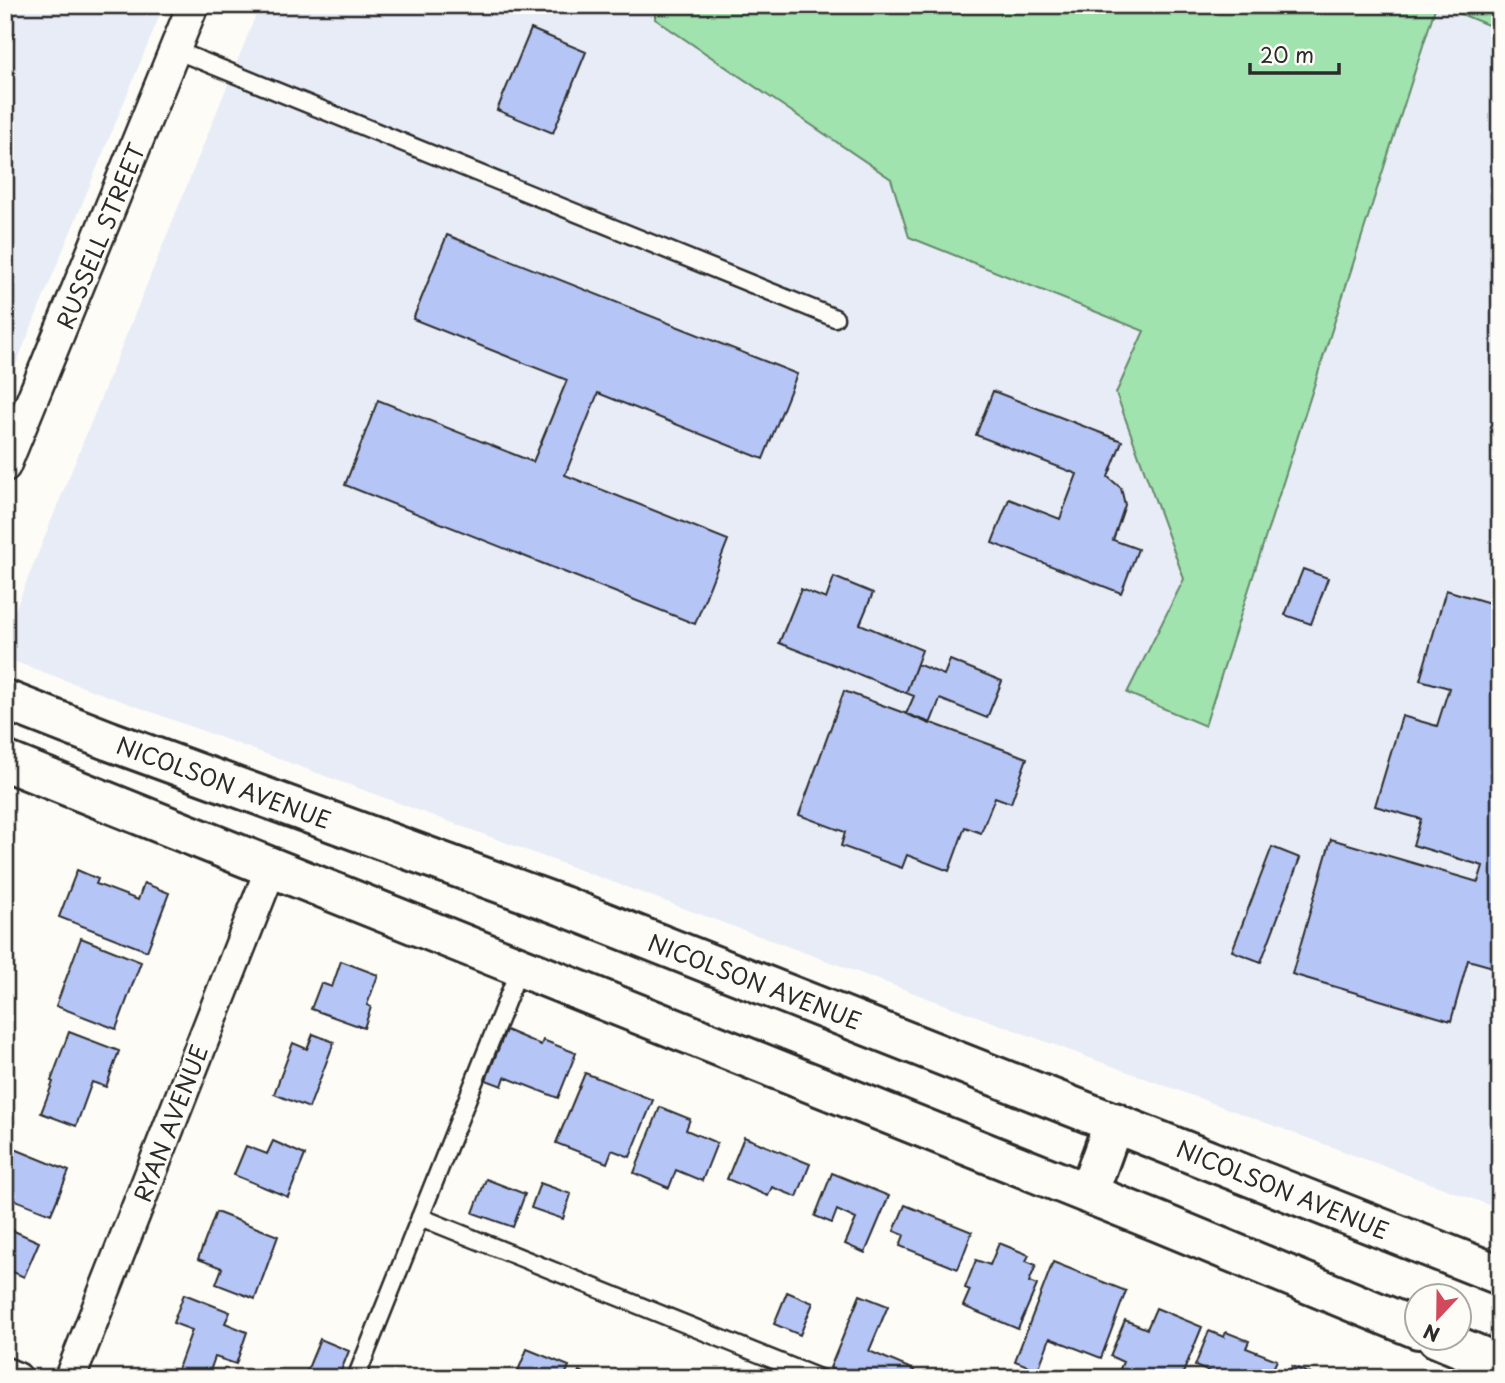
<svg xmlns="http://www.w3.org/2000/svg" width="1505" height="1383" font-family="'Playpen Sans',sans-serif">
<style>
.built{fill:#e7ecf6}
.green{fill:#a0e3ae;stroke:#66876c;stroke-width:2}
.building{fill:#b5c5f5;stroke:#2b2b2b;stroke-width:2}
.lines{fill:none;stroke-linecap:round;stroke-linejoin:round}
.lane-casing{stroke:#2b2b2b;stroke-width:21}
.street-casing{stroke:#2b2b2b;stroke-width:35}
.secondary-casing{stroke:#2b2b2b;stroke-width:44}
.lane{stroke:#fdfcf7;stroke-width:16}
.street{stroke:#fdfcf7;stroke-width:30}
.secondary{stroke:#fdfcf7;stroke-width:38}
.labels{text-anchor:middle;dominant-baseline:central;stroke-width:5;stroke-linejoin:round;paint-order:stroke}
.street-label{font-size:23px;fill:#2b2b2b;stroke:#fdfcf7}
</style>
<rect width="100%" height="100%" fill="#fdfcf7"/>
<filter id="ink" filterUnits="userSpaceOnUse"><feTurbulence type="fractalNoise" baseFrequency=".0143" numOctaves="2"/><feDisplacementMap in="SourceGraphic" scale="14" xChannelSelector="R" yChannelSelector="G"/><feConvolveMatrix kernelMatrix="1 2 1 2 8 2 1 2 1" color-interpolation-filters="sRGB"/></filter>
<g filter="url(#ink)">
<!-- built -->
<path class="built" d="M 5,5 L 164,5 L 5,391 Z
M 260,5 L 655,5 L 655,19 L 891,179 L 909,237 L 1145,331 L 1116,393 L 1184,579 L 1127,692 L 1205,726 L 1436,5 L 1493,5 L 1500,8 L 1500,1209 L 5,658 L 5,635 Z"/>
<!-- green -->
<path class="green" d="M 655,5 L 1436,5 L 1205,726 L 1127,693 L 1184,579 L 1116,393 L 1144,331 L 909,237 L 891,179 L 655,19 Z
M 1459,5 L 1500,5 L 1500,30 L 1456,12 Z"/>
<!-- building -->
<path class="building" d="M 531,29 L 586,52 L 553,133 L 497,110 Z
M 447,235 L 797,374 L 763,459 L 598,393 L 565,475 L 728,540 L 695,624 L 345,485 L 378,400 L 533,462 L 567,380 L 413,319 Z
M 993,391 L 1122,441 L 1108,477 L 1121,488 L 1125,505 L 1113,540 L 1138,549 L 1121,593 L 992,543 L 1009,499 L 1060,519 L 1077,474 L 976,435 Z
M 1303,569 L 1328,578 L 1311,624 L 1285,615 Z
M 834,577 L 873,593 L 860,624 L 922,650 L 906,693 L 779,643 L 801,589 L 826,599 Z
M 1446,590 L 1500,606 L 1500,969 L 1468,960 L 1451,1021 L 1292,974 L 1331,839 L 1478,882 L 1483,866 L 1413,845 L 1421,819 L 1375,806 L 1402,716 L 1437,726 L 1449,688 L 1420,680 Z
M 950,660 L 1002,681 L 987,718 L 940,699 L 930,724 L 906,714 L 914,696 L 906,693 L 917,664 L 944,675 Z
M 844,691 L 1027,758 L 1011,803 L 995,797 L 981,833 L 965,827 L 949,871 L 907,855 L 902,868 L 841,846 L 845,832 L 799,815 Z
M 1272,847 L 1300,858 L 1261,962 L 1232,951 Z
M 77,870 L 98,879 L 96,884 L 138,900 L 144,883 L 169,893 L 147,951 L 59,917 Z
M 81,938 L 141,962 L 116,1029 L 56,1006 Z
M 341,961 L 378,975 L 367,1005 L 371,1007 L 364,1028 L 311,1009 L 321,983 L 332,987 Z
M 506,1030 L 541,1045 L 543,1040 L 576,1053 L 558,1098 L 505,1077 L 502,1086 L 486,1080 Z
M 69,1032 L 119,1051 L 106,1087 L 92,1082 L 76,1126 L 41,1113 L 53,1082 L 51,1081 Z
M 313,1034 L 334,1042 L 309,1108 L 274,1094 L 293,1043 L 307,1049 Z
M 585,1073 L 653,1100 L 630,1157 L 612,1150 L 607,1163 L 556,1143 Z
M 660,1107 L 690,1119 L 686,1130 L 717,1143 L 702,1181 L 676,1170 L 669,1188 L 634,1173 Z
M 744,1137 L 810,1164 L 797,1197 L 772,1187 L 768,1196 L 727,1179 Z
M 273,1141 L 305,1155 L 288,1197 L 234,1175 L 246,1146 L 267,1154 Z
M 5,1145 L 69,1171 L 51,1214 L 5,1196 Z
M 832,1173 L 889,1196 L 865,1253 L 845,1244 L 856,1219 L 837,1210 L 832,1223 L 815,1216 Z
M 486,1179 L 525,1194 L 513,1227 L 473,1213 Z
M 540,1183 L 571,1194 L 563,1219 L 531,1208 Z
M 905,1205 L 972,1232 L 958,1269 L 900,1246 L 904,1235 L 894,1231 Z
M 216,1212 L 278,1236 L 255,1299 L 216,1284 L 222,1268 L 198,1259 Z
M 5,1227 L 39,1242 L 24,1277 L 11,1271 L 6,1284 Z
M 999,1243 L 1029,1255 L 1026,1261 L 1036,1265 L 1029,1282 L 1037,1285 L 1018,1329 L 963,1306 L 970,1290 L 965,1288 L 976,1260 L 990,1265 Z
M 1053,1262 L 1126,1291 L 1101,1358 L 1050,1338 L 1038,1370 L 1015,1361 Z
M 787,1292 L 813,1303 L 800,1335 L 774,1324 Z
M 184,1294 L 230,1312 L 225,1323 L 247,1332 L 236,1364 L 215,1357 L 210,1371 L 205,1369 L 202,1378 L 175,1377 L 192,1330 L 173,1323 Z
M 860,1295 L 888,1306 L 869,1351 L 914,1370 L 911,1378 L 853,1378 L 830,1368 Z
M 1156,1308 L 1202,1327 L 1181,1378 L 1160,1376 L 1159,1378 L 1137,1378 L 1119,1371 L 1123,1362 L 1110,1356 L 1125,1320 L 1147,1329 Z
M 1209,1331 L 1224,1337 L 1226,1332 L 1249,1341 L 1246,1348 L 1277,1360 L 1269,1378 L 1224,1378 L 1195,1366 Z
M 320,1339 L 349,1351 L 338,1378 L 304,1378 Z
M 527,1349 L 569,1366 L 564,1378 L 515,1378 Z
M 1292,1366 L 1320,1378 L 1288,1378 Z
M 579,1371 L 596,1378 L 576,1378 Z"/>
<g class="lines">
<!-- lane casing -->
<g class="lane-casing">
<path id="lane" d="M 175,50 L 835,318
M 420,1217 L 819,1378
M 356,1378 L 520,967"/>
</g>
<!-- street casing -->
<g class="street-casing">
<path id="street" d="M 5,466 L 193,5
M 5,1373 L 17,1378
M 70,1378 L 271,868"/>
</g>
<!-- secondary casing -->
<g class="secondary-casing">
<path id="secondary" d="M 5,700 L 110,741 L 563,906 L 1500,1275
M 5,761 L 1159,1222 L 1418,1329
M 1088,1194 L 1114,1122
M 1437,1338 L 1500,1364"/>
</g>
<!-- lane -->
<use href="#lane" class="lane"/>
<!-- street -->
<use href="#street" class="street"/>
<!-- secondary -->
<use href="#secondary" class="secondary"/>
</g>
</g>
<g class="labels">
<!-- street labels -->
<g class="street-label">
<text transform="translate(100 236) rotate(-68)">RUSSELL STREET</text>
<text transform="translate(224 782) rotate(20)">NICOLSON AVENUE</text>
<text transform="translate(755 981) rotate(21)">NICOLSON AVENUE</text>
<text transform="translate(170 1123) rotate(-69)">RYAN AVENUE</text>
<text transform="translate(1283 1189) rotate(22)">NICOLSON AVENUE</text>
</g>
</g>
<!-- margin -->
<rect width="1505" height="1383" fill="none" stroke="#fdfcf7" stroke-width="28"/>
<rect x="14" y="14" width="1477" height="1355" fill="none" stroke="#2b2b2b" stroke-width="2.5" filter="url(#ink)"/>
<!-- north arrow -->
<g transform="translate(1438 1317) rotate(202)"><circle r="33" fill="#fdfcf7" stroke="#a9a8a5" stroke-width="2"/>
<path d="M0-5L12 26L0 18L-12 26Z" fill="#d1495b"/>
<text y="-10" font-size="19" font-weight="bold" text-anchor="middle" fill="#2b2b2b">N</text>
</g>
<!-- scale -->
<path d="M1250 63v10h89v-10" fill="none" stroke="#2b2b2b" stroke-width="3.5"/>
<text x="1260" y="63" font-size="21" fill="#2b2b2b" stroke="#fdfcf7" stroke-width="5" paint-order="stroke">20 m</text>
</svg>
